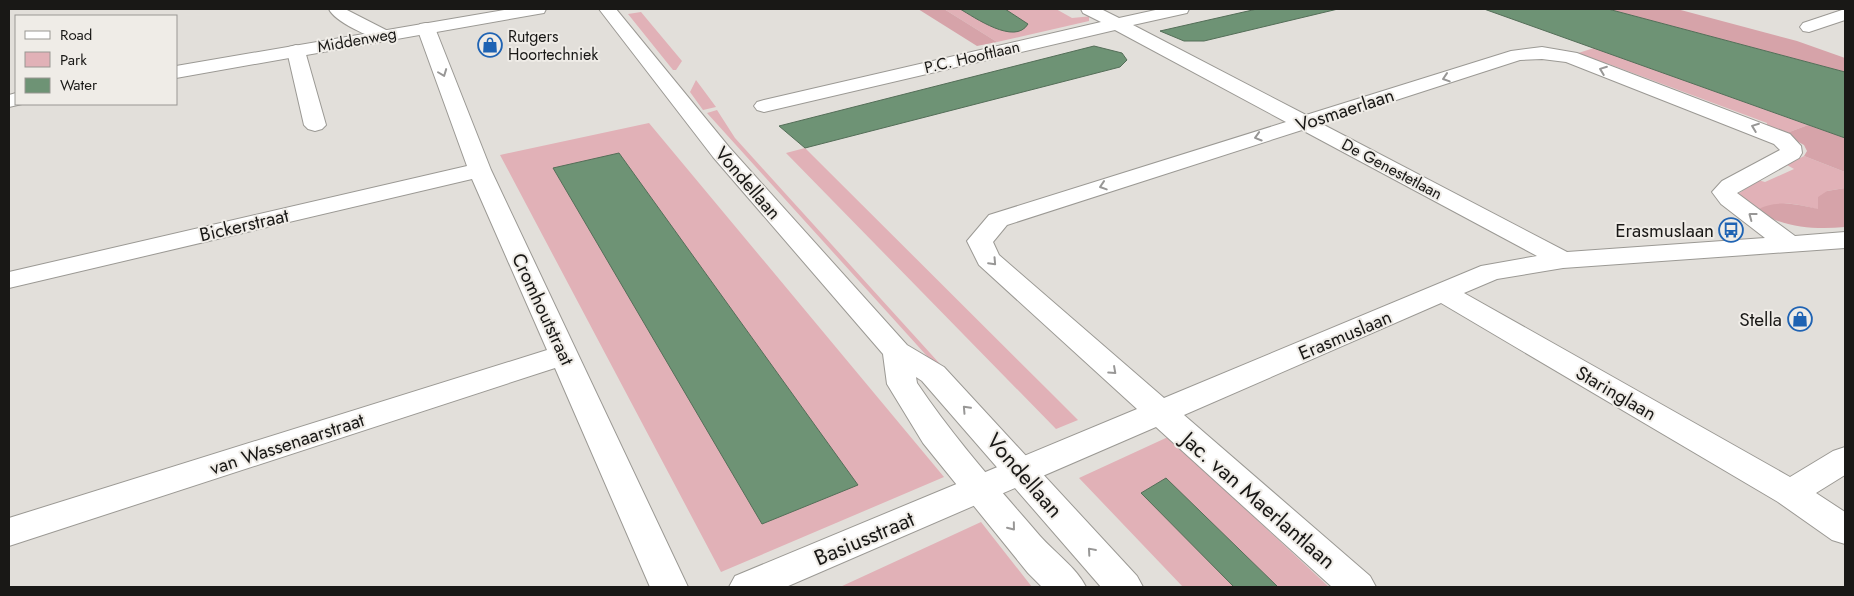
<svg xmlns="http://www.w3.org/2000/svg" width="1854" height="596" font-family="Jost,sans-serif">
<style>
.green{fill:#e1b1b7;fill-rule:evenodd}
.forest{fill:#d6a3a9}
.water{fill:#6e9375;stroke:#546e58}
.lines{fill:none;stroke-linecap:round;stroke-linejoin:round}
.minor-casing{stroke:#9b9994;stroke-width:2}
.tertiary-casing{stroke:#9b9994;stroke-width:2}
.minor{fill:#fff;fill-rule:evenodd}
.tertiary{fill:#fff;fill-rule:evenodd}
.oneway{stroke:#989796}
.labels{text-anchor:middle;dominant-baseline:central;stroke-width:4;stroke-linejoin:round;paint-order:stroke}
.far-poi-label{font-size:16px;fill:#191816;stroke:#efece7;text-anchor:start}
.far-street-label{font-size:16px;fill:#191816;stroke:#efece7}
.street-label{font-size:19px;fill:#191816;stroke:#efece7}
.poi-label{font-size:19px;fill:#191816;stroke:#efece7;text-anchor:end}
.near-street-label{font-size:22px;fill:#191816;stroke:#efece7}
</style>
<rect width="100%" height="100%" fill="#e2dfda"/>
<!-- green -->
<path class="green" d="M 944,9 L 1056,9 L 1072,18 L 1093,16 L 1089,17 L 1089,21 L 997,42 Z
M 641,12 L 682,61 L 676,70 L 673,70 L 628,14 Z
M 1594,48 L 1808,125 L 1784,134 L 1767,127 L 1767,123 L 1606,63 L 1592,63 L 1572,55 Z
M 696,80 L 716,107 L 703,110 L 690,92 Z
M 717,110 L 735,138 L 979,407 L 974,408 L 707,113 Z
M 649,123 L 944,477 L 721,572 L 500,155 ZM 619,153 L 857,485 L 762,523 Z
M 805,148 L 1053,395 L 1078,420 L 1056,429 L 786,153 Z
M 1804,156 L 1845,172 L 1845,188 L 1827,191 L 1819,210 C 1793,202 1780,201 1755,211 L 1738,194 L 1758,180 L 1765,182 L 1794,169 L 1787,165 Z
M 1168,437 L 1329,587 L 1183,587 L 1079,478 Z
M 981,522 L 1032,587 L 840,587 Z"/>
<!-- forest -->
<path class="forest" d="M 918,9 L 944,9 L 997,42 L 977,46 Z
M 1608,9 L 1677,9 L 1797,41 L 1845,58 L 1845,72 Z
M 1808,125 L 1845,138 L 1845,172 L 1804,156 L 1807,151 L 1804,145 L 1784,134 Z
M 1845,188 L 1845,227 C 1812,230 1785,227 1755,211 C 1774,199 1797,204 1818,209 L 1818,197 L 1827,191 Z"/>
<!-- water -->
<path class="water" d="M 960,9 L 1005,9 L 1028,24 C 1015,46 974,17 960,9 Z
M 1257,9 L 1338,9 L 1204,41 L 1184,41 L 1160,31 Z
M 1484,9 L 1608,9 L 1845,72 L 1845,138 Z
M 1094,46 L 1122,53 L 1127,60 L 1120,67 L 805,148 L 779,126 Z
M 619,153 L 858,485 L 762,524 L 553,168 Z
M 1166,478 L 1278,587 L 1234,587 L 1141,493 Z"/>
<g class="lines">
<!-- minor casing -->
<g class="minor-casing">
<path id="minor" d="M 329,9 L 345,9 L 388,31 L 391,35 L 388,39 C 375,42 334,21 329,9 Z
M 1081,9 L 1101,9 L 1119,18 L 1160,9 L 1189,9 L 1187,13 L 1133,25 L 1306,115 L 1511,51 L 1542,47 L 1577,53 L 1790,134 L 1801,146 L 1802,153 L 1799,158 L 1737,193 L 1795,236 L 1845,232 L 1845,248 L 1563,268 L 1497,279 L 1464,293 L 1790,477 L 1833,451 L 1845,447 L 1845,475 L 1816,493 L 1845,512 L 1845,544 L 1832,540 L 1778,502 L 1441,303 L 1184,415 L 1370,576 L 1376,587 L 1332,587 L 1156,427 L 786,587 L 729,587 L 735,576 L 1137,409 L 979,265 L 967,241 L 989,215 L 1286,122 L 1115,30 L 764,112 L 757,110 L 754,106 L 757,102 L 764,100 L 1101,22 L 1083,13 ZM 1542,59 L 1566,62 L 1774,144 L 1780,150 L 1722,181 L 1712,192 L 1721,204 L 1765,238 L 1567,252 L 1322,124 L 1520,60 ZM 1302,130 L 1537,256 L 1481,266 L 1164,398 L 999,255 L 993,242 L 1007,225 Z
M 1845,9 L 1845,20 L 1809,32 L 1803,31 L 1800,27 L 1803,23 Z
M 426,23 L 432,24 L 435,28 L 491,170 L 688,587 L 650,587 L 555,368 L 9,546 L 9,518 L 547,350 L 472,179 L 9,288 L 9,272 L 467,166 L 417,28 L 420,24 Z
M 296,45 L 303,47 L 305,51 L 326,125 L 322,129 L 315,131 L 308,129 L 304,125 L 287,51 L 289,47 Z"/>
</g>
<!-- tertiary casing -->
<g class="tertiary-casing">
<path id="tertiary" d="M 510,9 L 546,9 L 544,13 L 538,14 L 176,78 L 176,66 Z
M 599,9 L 616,9 L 729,147 L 907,345 L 944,367 L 1137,576 L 1143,587 L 1101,587 L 922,381 L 916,377 L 917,383 C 954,438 997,486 1040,536 C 1055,553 1076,567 1086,587 L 1042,587 L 1028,573 L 923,443 L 887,384 L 883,354 L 713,157 Z
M 16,93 L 16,104 L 22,104 L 9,107 L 9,95 Z"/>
</g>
<!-- minor -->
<use href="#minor" class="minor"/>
<!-- tertiary -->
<use href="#tertiary" class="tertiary"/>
</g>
<!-- one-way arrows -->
<defs><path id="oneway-chevron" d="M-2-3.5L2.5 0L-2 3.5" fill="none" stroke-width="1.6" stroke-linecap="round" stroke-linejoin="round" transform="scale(1.25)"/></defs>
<g class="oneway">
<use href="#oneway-chevron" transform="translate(1603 70) rotate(-159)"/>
<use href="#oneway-chevron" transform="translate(443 73) rotate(69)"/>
<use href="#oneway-chevron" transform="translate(1446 78) rotate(162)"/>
<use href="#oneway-chevron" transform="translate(1755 127) rotate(-159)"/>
<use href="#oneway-chevron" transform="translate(1258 137) rotate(163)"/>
<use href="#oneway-chevron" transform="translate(1103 186) rotate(162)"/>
<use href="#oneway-chevron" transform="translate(1752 216) rotate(-143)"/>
<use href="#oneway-chevron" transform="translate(993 262) rotate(47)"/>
<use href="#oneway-chevron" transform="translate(1113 371) rotate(42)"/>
<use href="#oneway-chevron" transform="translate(966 409) rotate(-133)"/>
<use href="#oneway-chevron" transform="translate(1012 527) rotate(51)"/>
<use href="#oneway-chevron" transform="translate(1091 551) rotate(-131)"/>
</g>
<!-- icons -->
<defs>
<g id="shop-ring" transform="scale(1.25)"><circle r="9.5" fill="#efece7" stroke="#1f63b3" stroke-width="1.5"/><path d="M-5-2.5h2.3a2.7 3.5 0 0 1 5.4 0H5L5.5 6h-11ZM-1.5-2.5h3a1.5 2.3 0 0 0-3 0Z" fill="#1f63b3"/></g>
<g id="bus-ring" transform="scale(1.25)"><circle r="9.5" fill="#efece7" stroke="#1f63b3" stroke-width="1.5"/><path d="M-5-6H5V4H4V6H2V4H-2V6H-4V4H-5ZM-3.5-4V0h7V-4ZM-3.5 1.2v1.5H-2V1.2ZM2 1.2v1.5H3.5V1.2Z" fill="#1f63b3"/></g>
</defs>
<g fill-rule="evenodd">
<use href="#shop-ring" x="490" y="45"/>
<use href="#bus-ring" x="1731" y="230"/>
<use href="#shop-ring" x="1800" y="319"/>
</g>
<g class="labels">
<!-- far-poi labels -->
<g class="far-poi-label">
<text x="508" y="36">Rutgers<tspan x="508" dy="18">Hoortechniek</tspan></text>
</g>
<!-- far-street labels -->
<g class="far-street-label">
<text transform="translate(357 40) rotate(-10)">Middenweg</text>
<text transform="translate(972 57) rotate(-13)">P.C. Hooftlaan</text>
<text transform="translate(1392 169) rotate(28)">De Genestetlaan</text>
</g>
<!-- street labels -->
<g class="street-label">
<text transform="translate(1345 110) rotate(-18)">Vosmaerlaan</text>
<text transform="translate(748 183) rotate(49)">Vondellaan</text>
<text transform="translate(244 225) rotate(-13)">Bickerstraat</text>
<text transform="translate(543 309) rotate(65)">Cromhoutstraat</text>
<text transform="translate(1345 335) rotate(-23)">Erasmuslaan</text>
<text transform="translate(1616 393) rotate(30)">Staringlaan</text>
<text transform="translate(287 444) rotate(-18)">van Wassenaarstraat</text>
</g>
<!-- poi labels -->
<g class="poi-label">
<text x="1714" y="230">Erasmuslaan</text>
<text x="1782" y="319">Stella</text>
</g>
<!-- near-street labels -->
<g class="near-street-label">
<text transform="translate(1025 475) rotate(49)">Vondellaan</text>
<text transform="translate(1259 500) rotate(41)">Jac. van Maerlantlaan</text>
<text transform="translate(864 538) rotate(-23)">Basiusstraat</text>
</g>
</g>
<!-- border -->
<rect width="1854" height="596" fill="none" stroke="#191816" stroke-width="20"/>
<!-- legend -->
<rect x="15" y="15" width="162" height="90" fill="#efece7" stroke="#999793"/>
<rect x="25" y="31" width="25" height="8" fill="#ffffff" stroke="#999793"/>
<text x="60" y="40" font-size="15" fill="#191816">Road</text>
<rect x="25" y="52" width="25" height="15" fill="#e1b1b7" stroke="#999793"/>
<text x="60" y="65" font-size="15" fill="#191816">Park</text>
<rect x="25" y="78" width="25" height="15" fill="#6e9375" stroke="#999793"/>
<text x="60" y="90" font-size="15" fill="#191816">Water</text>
</svg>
